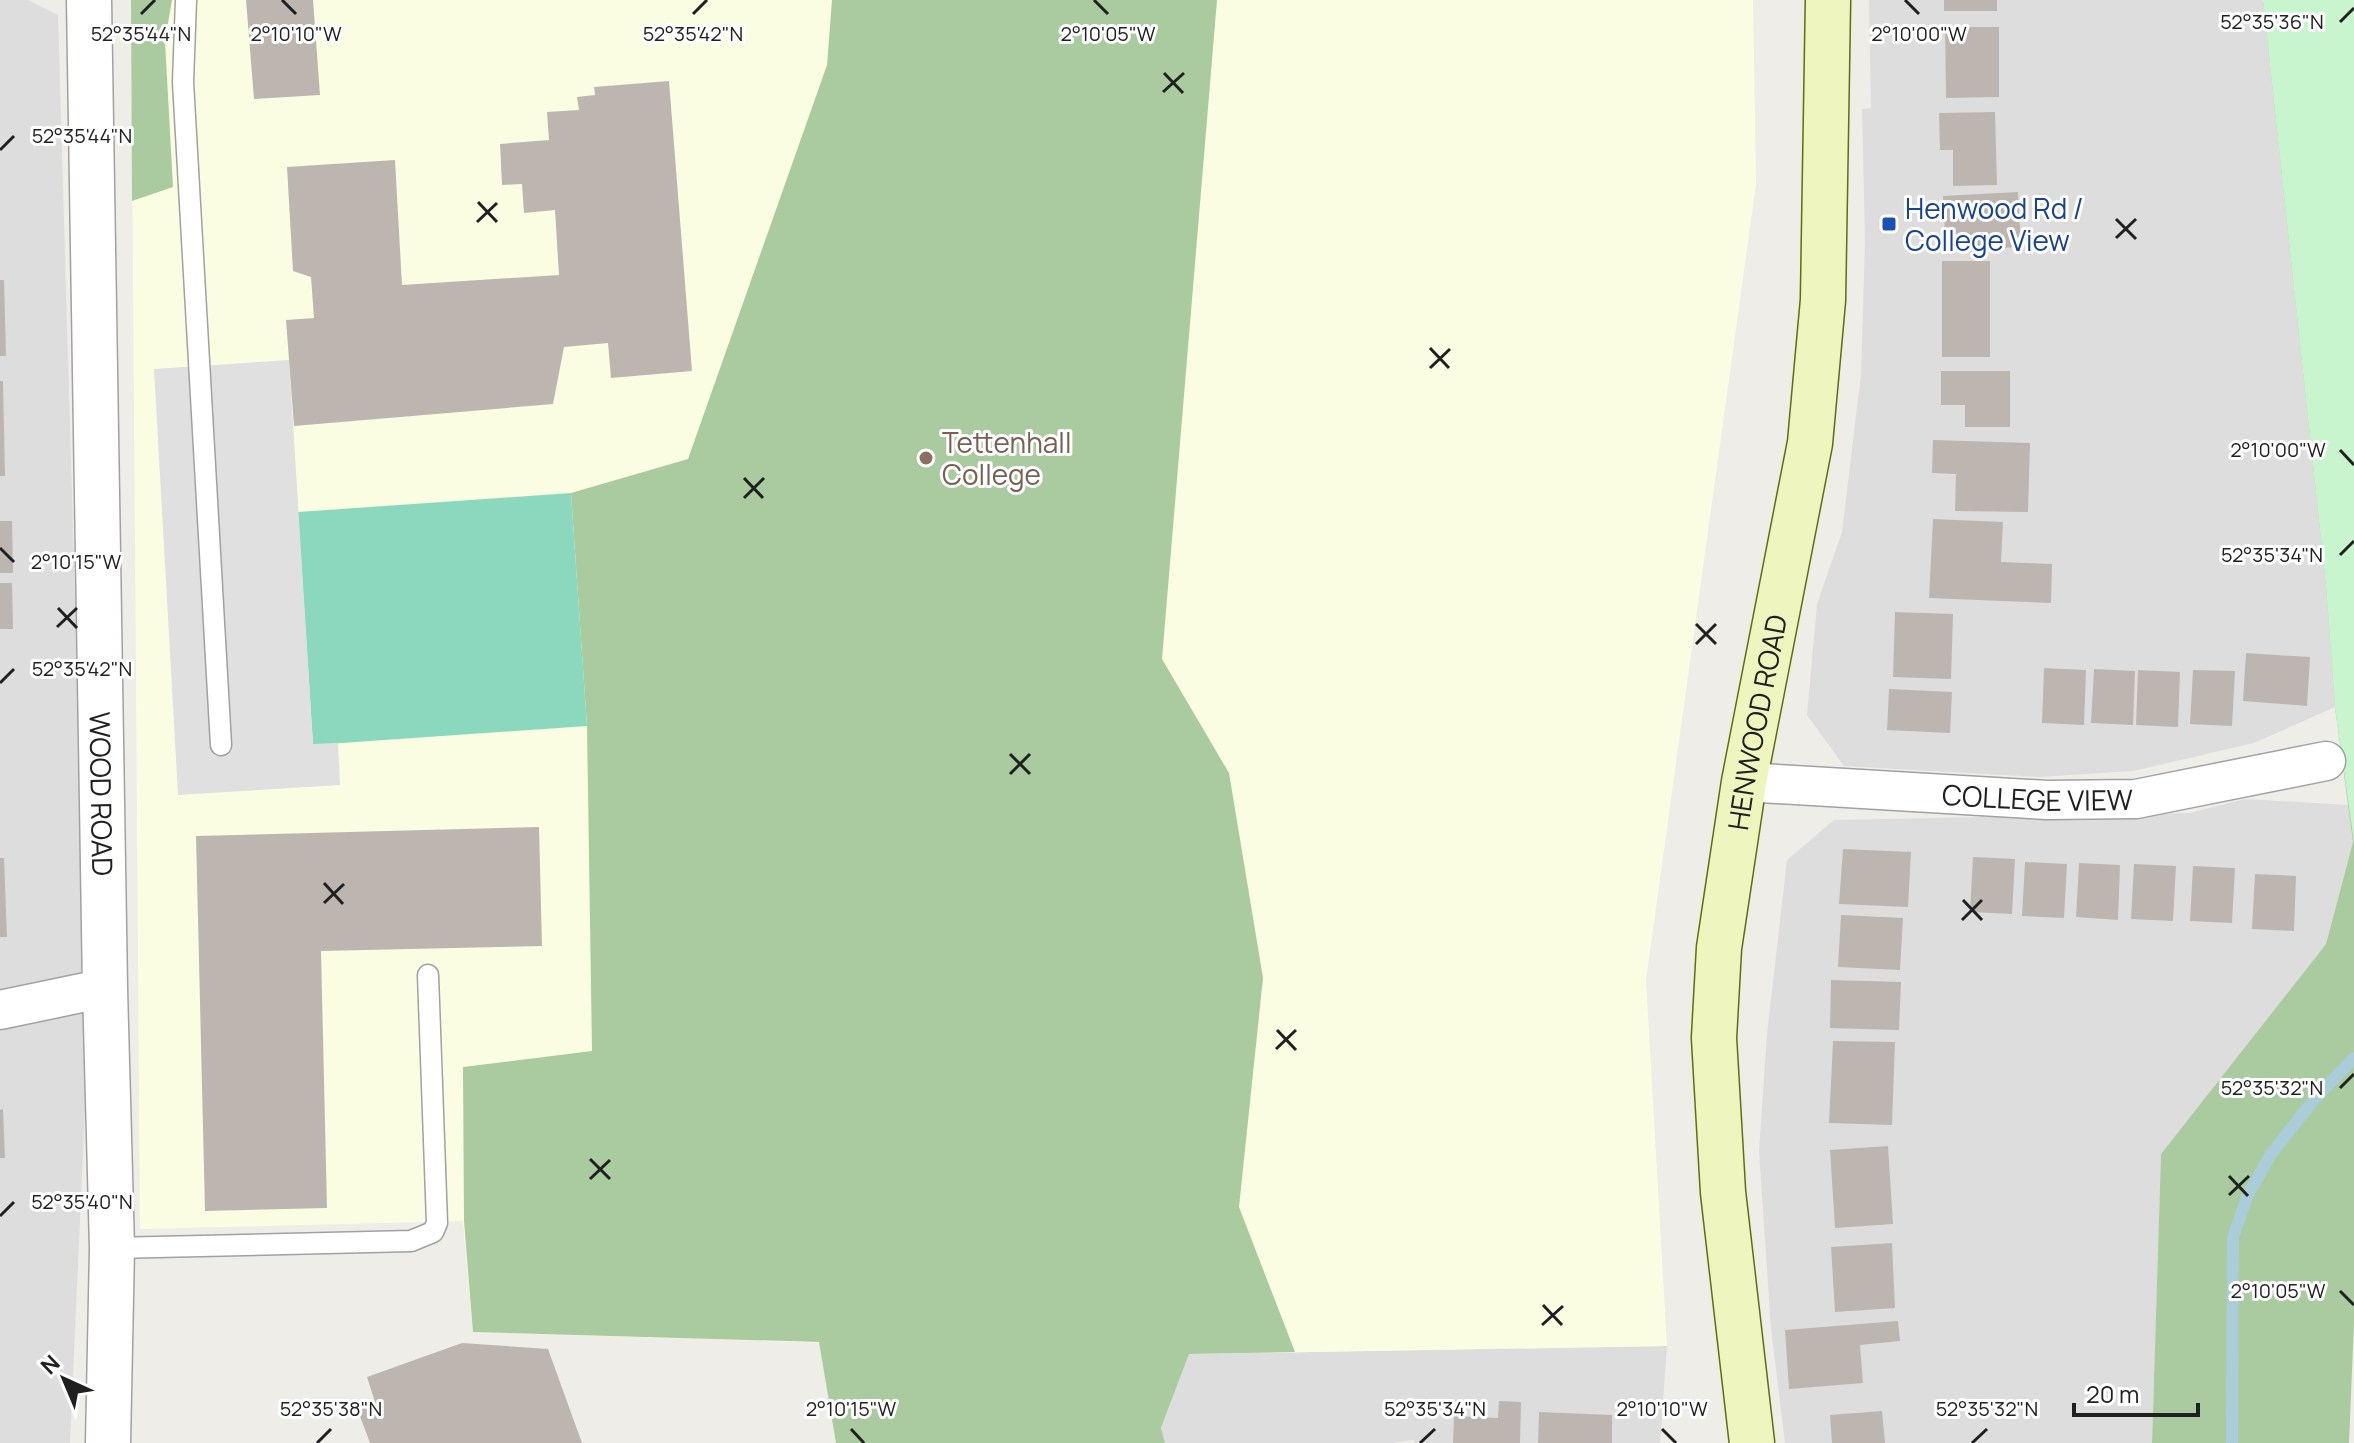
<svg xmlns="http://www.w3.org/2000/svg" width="2354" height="1443" font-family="Manrope,sans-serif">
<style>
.residential{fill:#dedddd}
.education{fill:#fbfde3}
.forest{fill:#a9cb9f}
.park{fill:#c8f5ce}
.pitch{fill:#8bd8bf}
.parking{fill:#e0e0e0}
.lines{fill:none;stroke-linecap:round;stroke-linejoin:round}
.stream{stroke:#abccd9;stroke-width:12}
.building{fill:#bdb6b0}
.service-casing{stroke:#a1a1a1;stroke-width:23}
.minor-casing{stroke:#a1a1a1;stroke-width:41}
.tertiary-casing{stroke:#a1a1a1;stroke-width:47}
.secondary-casing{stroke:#5f6f0e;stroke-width:47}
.service{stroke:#fff;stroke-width:20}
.minor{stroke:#fff;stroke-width:38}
.tertiary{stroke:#fff;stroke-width:44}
.secondary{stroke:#eff5bf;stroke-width:44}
.ticks{fill:none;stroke:#202020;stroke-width:3}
.transit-dot{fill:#1a4fb4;stroke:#fff;stroke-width:3}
.education-dot{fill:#8d6e63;stroke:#fff;stroke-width:3}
.labels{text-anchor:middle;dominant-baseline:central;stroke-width:6;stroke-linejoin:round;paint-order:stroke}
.transit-label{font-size:28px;fill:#164399;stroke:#fff;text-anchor:start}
.education-label{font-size:28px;fill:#785e54;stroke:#fff;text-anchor:start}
.street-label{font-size:28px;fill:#202020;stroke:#fff}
.ticks-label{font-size:20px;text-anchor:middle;fill:#202020;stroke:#fff;stroke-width:6;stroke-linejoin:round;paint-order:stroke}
</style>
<rect width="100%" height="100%" fill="#efede7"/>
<!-- residential -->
<path class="residential" d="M 0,0 L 28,0 L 58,15 L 88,1041 L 70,1443 L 0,1443 Z
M 1869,0 L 2263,0 L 2326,586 L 2335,707 L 2254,743 L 2133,771 L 2040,777 L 1844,766 L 1807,715 L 1817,604 L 1842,532 L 1861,374 L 1865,241 L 1862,109 L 1871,108 Z
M 2245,799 L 2349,805 L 2353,842 L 2326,944 L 2161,1154 L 2152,1443 L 1785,1443 L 1771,1328 L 1759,1151 L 1767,1034 L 1787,860 L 1834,820 L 2189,813 Z
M 1667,1346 L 1660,1443 L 1415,1443 L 1413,1440 L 1391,1443 L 1165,1443 L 1161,1429 L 1189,1354 Z"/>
<!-- education -->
<path class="education" d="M 131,0 L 1753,0 L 1756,184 L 1646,980 L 1667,1346 L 1189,1354 L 473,1332 L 463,1221 L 140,1229 Z"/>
<!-- forest -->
<path class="forest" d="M 131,0 L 172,0 L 165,41 L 173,187 L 132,201 Z
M 832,0 L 1217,0 L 1162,659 L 1229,773 L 1263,978 L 1239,1207 L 1295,1352 L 1189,1354 L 1161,1428 L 1165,1443 L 836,1443 L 819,1342 L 473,1332 L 464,1221 L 463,1067 L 592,1051 L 587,726 L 571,493 L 688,459 L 827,65 Z
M 2263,0 L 2354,0 L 2354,1322 L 2349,1443 L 2152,1443 L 2161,1154 L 2326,944 L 2353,842 L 2335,707 L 2326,586 Z"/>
<!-- park -->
<path class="park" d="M 2263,0 L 2354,0 L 2354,842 L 2335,707 L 2326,586 Z"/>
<!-- pitch -->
<path class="pitch" d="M 571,493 L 587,726 L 313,745 L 298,512 Z"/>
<!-- parking -->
<path class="parking" d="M 289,360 L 313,744 L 338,743 L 340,785 L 178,795 L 154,369 Z"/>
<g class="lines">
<!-- stream -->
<path class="stream" d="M 2232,1443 L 2233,1237 L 2248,1195 L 2271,1154 L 2312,1102 L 2354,1058"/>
</g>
<!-- building -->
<path class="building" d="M 246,0 L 313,0 L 320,95 L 254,99 Z
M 1944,0 L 1997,0 L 1997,11 L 1944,11 Z
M 1945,27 L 1999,27 L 1999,97 L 1946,98 Z
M 669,81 L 692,371 L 611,378 L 608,343 L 564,347 L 553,404 L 294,426 L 286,320 L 314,318 L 311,277 L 293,271 L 287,167 L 395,160 L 402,285 L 559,275 L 555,210 L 524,213 L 522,184 L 502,185 L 500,144 L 549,140 L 547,112 L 579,110 L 577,97 L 595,95 L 594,87 Z
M 1995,112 L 1997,185 L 1953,186 L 1953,150 L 1940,150 L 1939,113 Z
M 2018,192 L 2021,247 L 1961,250 L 1961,234 L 1945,234 L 1943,196 Z
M 1942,261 L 1990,261 L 1990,357 L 1942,357 Z
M 0,280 L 4,280 L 6,356 L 0,356 Z
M 1941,371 L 2010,371 L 2010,427 L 1965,427 L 1965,405 L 1941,405 Z
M 0,381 L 3,381 L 5,476 L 0,476 Z
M 1933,440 L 2030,443 L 2028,512 L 1955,511 L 1956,474 L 1932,473 Z
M 1933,519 L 2003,522 L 2001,562 L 2052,564 L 2051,603 L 1929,598 Z
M 0,521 L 12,521 L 13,573 L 0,573 Z
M 0,583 L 12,583 L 13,629 L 0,629 Z
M 1895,612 L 1953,614 L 1951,679 L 1893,677 Z
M 2246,653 L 2310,657 L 2307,706 L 2243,701 Z
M 2044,668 L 2086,670 L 2084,725 L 2042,723 Z
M 2094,669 L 2135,671 L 2133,725 L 2091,723 Z
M 2138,670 L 2180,672 L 2178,727 L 2136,725 Z
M 2193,670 L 2235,671 L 2232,726 L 2190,724 Z
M 1889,689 L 1952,692 L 1950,733 L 1887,730 Z
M 539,827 L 542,946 L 321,951 L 327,1208 L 205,1211 L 196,836 Z
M 1843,849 L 1911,852 L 1908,907 L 1839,904 Z
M 1973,857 L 2015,859 L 2012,914 L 1970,912 Z
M 0,858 L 4,858 L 7,937 L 0,937 Z
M 2025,862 L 2067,864 L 2064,918 L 2022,916 Z
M 2079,863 L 2120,865 L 2118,920 L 2076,917 Z
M 2134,864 L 2176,866 L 2173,921 L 2131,919 Z
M 2193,866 L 2235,868 L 2232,923 L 2190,921 Z
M 2255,874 L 2296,876 L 2294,931 L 2252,929 Z
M 1841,915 L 1903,918 L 1900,970 L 1838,967 Z
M 1831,980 L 1901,982 L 1899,1030 L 1830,1028 Z
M 1833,1041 L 1895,1042 L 1892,1125 L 1829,1123 Z
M 3,1109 L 5,1158 L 0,1158 L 0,1110 Z
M 1888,1146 L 1893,1224 L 1835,1228 L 1830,1150 Z
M 1892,1243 L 1895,1308 L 1835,1312 L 1831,1247 Z
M 1898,1321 L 1900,1341 L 1860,1345 L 1863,1383 L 1789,1389 L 1785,1330 Z
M 462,1343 L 548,1349 L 582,1443 L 370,1443 L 357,1408 L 375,1402 L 367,1377 Z
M 1499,1401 L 1521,1402 L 1520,1443 L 1453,1443 L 1454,1416 L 1498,1418 Z
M 1882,1411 L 1885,1443 L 1832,1443 L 1830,1415 Z
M 1539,1412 L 1612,1415 L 1612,1443 L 1538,1443 Z"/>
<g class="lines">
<!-- service casing -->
<g class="service-casing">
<path id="service" d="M 186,0 L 183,82 L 221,745
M 112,1248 L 411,1241 L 433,1232 L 437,1223 L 428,975"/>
</g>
<!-- minor casing -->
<g class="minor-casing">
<g id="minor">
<path id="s1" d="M 1744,782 L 2047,800 L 2136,799 L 2326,761"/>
<path d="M 0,1010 L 105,988"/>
</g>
</g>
<!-- tertiary casing -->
<g class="tertiary-casing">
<g id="tertiary">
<path id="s2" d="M 89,0 L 105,988 L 112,1248 L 108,1443"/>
</g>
</g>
<!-- secondary casing -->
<g class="secondary-casing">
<g id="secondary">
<path id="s3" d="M 1752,1443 L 1723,1192 L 1714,1038 L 1719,948 L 1744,782 L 1810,443 L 1823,300 L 1828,0"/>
</g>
</g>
<!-- service -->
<use href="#service" class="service"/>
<!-- minor -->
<use href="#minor" class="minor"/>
<!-- tertiary -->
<use href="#tertiary" class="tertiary"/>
<!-- secondary -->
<use href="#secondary" class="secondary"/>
</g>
<!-- ticks -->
<path class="ticks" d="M 282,0 L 296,14M 1094,0 L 1108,14M 1905,0 L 1919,14M 141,14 L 155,0M 693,14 L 707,0M 2340,22 L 2354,8M 1164,73 L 1183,93M 1163,92 L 1184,73M 0,150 L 14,136M 478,202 L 497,222M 2116,219 L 2136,239M 477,222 L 497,203M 2116,238 L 2136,219M 1430,348 L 1449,368M 1430,368 L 1450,349M 2340,450 L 2354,465M 744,478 L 763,498M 744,498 L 764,478M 0,548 L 14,562M 2340,555 L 2354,541M 58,608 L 77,628M 1696,624 L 1716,644M 57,627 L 77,608M 1696,644 L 1716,624M 0,683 L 14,669M 1010,754 L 1030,774M 1010,774 L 1030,754M 324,883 L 343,904M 1963,900 L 1982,920M 324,903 L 344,884M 1962,920 L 1982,900M 1277,1030 L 1296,1050M 1276,1049 L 1296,1030M 2340,1088 L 2354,1074M 590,1159 L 610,1179M 2229,1176 L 2248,1196M 590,1179 L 610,1160M 2229,1195 L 2249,1176M 0,1216 L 14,1202M 2340,1291 L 2354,1305M 1543,1305 L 1562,1325M 1542,1325 L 1563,1306M 851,1429 L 864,1443M 1662,1429 L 1676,1443M 317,1443 L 331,1429M 1420,1443 L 1435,1429M 1972,1443 L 1987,1429"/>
<!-- markers -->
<rect class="transit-dot" x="1881" y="216" width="16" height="16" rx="4"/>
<circle class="education-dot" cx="926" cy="458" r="8"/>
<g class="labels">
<!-- transit labels -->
<g class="transit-label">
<text x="1905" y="208">Henwood Rd /<tspan x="1905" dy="32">College View</tspan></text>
</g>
<!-- education labels -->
<g class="education-label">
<text x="942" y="442">Tettenhall<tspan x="942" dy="32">College</tspan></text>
</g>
<!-- street labels -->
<g class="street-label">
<text stroke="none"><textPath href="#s3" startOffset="726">HENWOOD ROAD</textPath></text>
<text stroke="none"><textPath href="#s2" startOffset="794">WOOD ROAD</textPath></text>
<text stroke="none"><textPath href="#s1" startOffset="294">COLLEGE VIEW</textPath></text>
</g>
</g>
<g class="ticks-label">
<text x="2272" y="29">52°35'36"N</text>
<text x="141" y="41">52°35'44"N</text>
<text x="693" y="41">52°35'42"N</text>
<text x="296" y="41">2°10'10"W</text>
<text x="1108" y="41">2°10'05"W</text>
<text x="1919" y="41">2°10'00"W</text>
<text x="82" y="143">52°35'44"N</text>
<text x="2278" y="457">2°10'00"W</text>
<text x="2272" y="562">52°35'34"N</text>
<text x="76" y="569">2°10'15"W</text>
<text x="82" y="676">52°35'42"N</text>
<text x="2272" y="1095">52°35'32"N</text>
<text x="82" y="1209">52°35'40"N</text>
<text x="2278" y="1298">2°10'05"W</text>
<text x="851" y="1416">2°10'15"W</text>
<text x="1662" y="1416">2°10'10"W</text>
<text x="331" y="1416">52°35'38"N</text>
<text x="1435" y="1416">52°35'34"N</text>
<text x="1987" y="1416">52°35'32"N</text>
</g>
<!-- north arrow -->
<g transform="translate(64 1379) rotate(316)" stroke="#ffffff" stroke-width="6" paint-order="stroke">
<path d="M0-6L14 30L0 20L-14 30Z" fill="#202020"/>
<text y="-12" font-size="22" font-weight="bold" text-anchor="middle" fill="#202020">N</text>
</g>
<!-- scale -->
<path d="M2074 1403v12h124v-12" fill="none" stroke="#202020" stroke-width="4"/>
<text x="2086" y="1403" font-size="24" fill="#202020" stroke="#ffffff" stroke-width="6" paint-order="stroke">20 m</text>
</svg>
